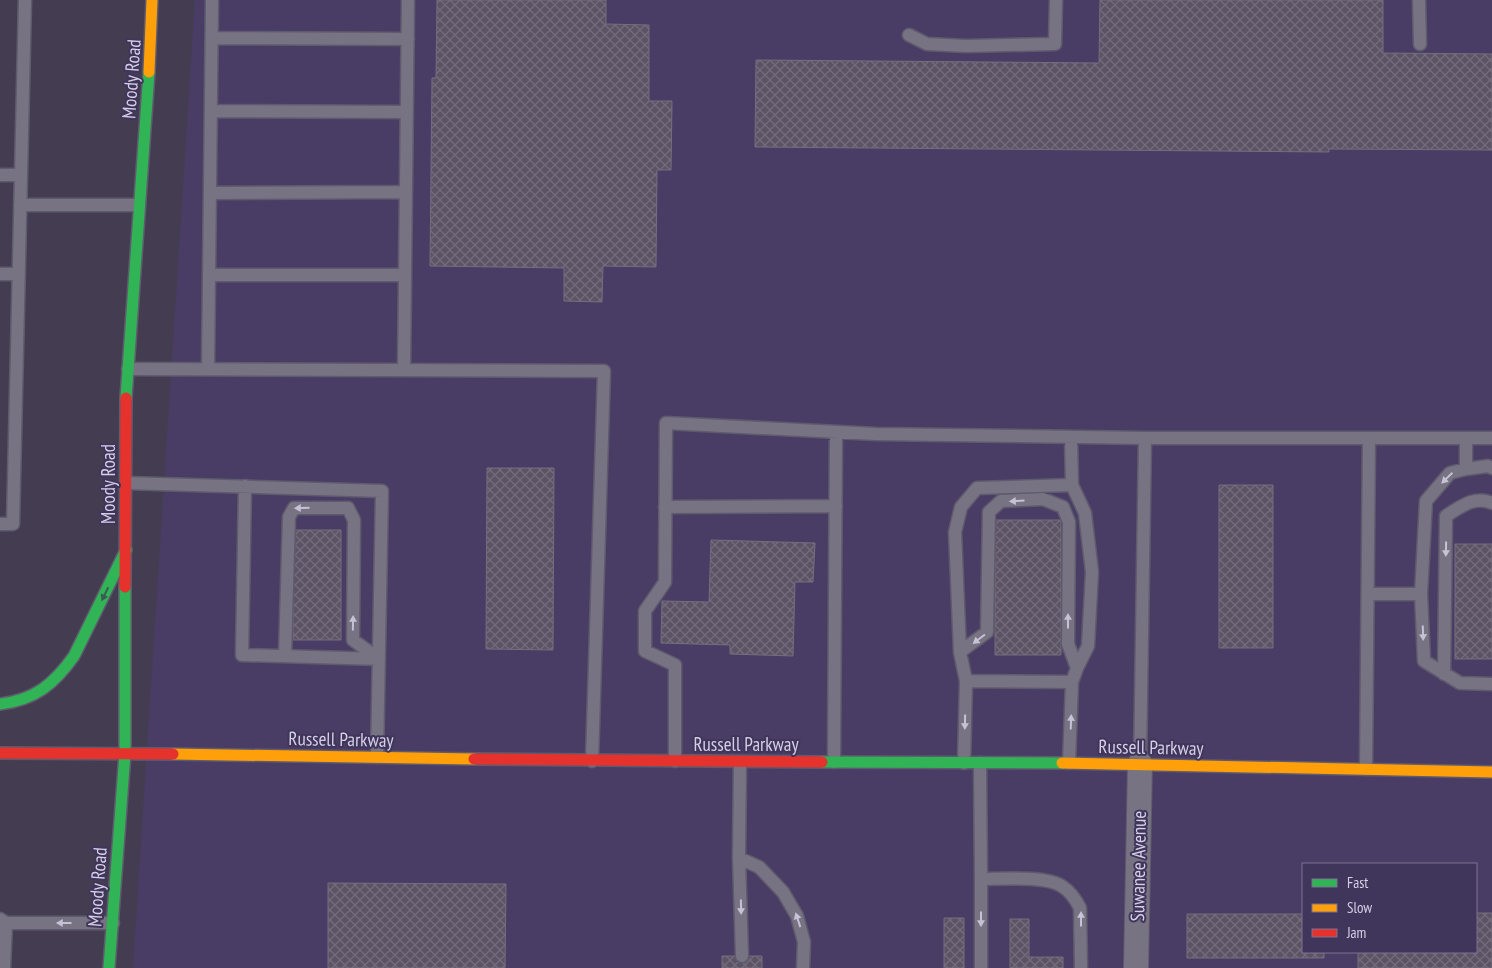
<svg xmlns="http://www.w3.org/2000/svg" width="1492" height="968" font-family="'PT Sans Narrow',sans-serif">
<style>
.built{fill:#493d66;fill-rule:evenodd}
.building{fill:url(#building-cross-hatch);stroke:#766e7f}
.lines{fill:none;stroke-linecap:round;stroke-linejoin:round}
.lane-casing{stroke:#5f5a6d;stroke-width:15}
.street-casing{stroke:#5f5a6d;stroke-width:26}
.fast-casing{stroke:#5f5a6d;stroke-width:14}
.slow-casing{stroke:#5f5a6d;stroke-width:14}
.jam-casing{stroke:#5f5a6d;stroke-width:14}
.lane{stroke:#777382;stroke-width:12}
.street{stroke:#777382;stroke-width:24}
.fast{stroke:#30b455;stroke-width:11}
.slow{stroke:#ff9f0a;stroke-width:11}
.jam{stroke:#e5322d;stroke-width:11}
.oneway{fill:#c7c1d7}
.oneway2{fill:#3b5b58}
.labels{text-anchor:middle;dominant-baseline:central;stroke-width:4;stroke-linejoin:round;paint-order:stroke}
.street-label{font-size:19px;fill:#d5cfe6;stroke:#40355a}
</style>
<defs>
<pattern id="building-cross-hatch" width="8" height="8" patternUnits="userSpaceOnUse" patternTransform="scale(1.25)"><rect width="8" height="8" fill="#5c5465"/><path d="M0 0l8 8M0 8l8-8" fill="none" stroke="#726c7b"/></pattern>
</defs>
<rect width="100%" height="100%" fill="#443d52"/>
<!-- built -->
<path class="built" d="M 195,0 L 1492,0 L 1492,968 L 133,968 ZM 1303,864 L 1476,864 L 1476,952 L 1303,952 Z"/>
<!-- building -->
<path class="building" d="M 437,0 L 606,0 L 606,24 L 649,25 L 649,101 L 672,101 L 671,170 L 657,170 L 656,267 L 603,266 L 602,302 L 564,301 L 564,268 L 430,266 L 432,78 L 436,78 Z
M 1100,0 L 1383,0 L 1383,53 L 1492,54 L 1492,150 L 1329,149 L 1329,152 L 755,147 L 756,60 L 1099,63 Z
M 487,468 L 554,468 L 553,650 L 486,649 Z
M 1219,485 L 1273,485 L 1273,648 L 1219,648 Z
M 995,520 L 1061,520 L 1061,655 L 995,655 Z
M 293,530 L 341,530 L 341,640 L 293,640 Z
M 711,540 L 815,543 L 813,582 L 795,582 L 793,656 L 730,654 L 730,645 L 661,643 L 662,601 L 709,602 Z
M 1455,544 L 1492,544 L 1492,659 L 1455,659 Z
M 328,883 L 506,884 L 505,968 L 328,968 Z
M 1476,913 L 1492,913 L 1492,968 L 1358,968 L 1358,952 L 1476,952 Z
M 1187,914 L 1303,914 L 1303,952 L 1324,952 L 1324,958 L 1187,958 Z
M 944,918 L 964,918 L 964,968 L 944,968 Z
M 1010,919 L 1029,919 L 1029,957 L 1063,957 L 1063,968 L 1010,968 Z
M 722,956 L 762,956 L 762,968 L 722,968 Z"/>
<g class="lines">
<!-- lane casing -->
<g class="lane-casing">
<path id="lane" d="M 1419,0 L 1420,44
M 909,35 L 927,44 L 966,46 L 1055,44 L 1056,0
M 212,38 L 408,39
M 211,111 L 407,112
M 0,175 L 21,175
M 210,193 L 406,192
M 20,205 L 139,205
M 0,274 L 19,274
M 209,275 L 405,275
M 128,369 L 604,371 L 592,761
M 208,369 L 212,0
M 404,370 L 408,0
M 1466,438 L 1466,469
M 1492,468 L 1488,466 L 1466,469 L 1450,473 L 1426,501 L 1421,594 L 1424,661 L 1460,683 L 1492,684
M 126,483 L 382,491 L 377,757
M 245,486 L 242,655 L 379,659
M 665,507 L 836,506
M 0,524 L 13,524 L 25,0
M 1368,594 L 1421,594
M 960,652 L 987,632 L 989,512 L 1001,501 L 1043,499 L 1063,507 L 1069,522 L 1068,644 L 1077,668
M 285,656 L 289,517 L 294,508 L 348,508 L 354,520 L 353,640 L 379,659
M 1444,674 L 1446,516 C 1460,507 1475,495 1492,503
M 966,681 L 1072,682
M 675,761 L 675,665 L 645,651 L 645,611 L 665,582 L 666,423 L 876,434 L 1145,438
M 740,762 L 739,858 L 742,956
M 834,762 L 836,432
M 964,763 L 966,681 L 960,652 L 955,532 L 961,507 L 977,488 L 1072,485 L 1071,437
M 980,763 L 981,879
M 1069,763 L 1072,682 L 1077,668 L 1088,646 L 1092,572 L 1085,513 L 1072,485
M 1140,764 L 1145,438 L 1492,438
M 1366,769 L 1369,438
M 739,858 L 759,867 L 783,892 L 797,916 L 804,942 L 803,968
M 0,919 L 6,923 L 4,968
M 6,923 L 113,923
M 981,968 L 981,879 C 1001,879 1048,875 1063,887 C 1071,892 1076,900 1080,908 L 1081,968"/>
</g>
<!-- street casing -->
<g class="street-casing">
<path id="street" d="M 1136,968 L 1140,764"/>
</g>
<!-- fast casing -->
<g class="fast-casing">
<path id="fast" d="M 126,398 L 149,72
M 0,704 C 35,700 54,684 74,656 L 126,550
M 822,762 L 1062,763
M 109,968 L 125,753 L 125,587"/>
</g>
<!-- slow casing -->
<g class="slow-casing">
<path id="slow" d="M 149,72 L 152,0
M 173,754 L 474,759
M 1062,763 L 1492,772"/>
</g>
<!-- jam casing -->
<g class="jam-casing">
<path id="jam" d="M 125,587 L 126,398
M 0,753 L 173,754
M 474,759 L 822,762"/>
</g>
<!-- lane -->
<use href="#lane" class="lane"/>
<!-- street -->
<use href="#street" class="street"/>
<!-- fast -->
<use href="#fast" class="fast"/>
<!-- slow -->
<use href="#slow" class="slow"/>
<!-- jam -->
<use href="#jam" class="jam"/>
</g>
<!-- one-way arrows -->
<defs><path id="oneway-solid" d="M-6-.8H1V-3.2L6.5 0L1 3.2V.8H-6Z" transform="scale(1.25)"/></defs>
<g class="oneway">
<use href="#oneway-solid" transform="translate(1447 478) rotate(136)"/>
<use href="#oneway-solid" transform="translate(1017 501) rotate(177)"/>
<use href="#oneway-solid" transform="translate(302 508) rotate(179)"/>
<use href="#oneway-solid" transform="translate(1446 549) rotate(91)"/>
<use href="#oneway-solid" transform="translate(1068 621) rotate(-90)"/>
<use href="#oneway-solid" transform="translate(353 623) rotate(-89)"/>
<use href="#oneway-solid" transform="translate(1423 633) rotate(88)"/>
<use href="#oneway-solid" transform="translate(979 639) rotate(143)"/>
<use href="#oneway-solid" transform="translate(965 722) rotate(91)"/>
<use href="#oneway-solid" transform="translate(1071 722) rotate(-88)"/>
<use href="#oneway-solid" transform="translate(741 907) rotate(89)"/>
<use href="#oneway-solid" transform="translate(981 919) rotate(90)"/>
<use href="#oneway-solid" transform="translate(1081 919) rotate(-90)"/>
<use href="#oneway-solid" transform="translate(798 920) rotate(-108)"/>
<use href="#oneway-solid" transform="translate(64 923) rotate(180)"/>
</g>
<use class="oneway2" href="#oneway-solid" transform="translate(105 594) rotate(116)"/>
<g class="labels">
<!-- street labels -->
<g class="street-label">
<text transform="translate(131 79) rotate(-86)">Moody Road</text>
<text transform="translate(108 484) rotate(-90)">Moody Road</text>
<text transform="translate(341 739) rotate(1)">Russell Parkway</text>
<text x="746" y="744">Russell Parkway</text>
<text transform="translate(1151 747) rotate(1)">Russell Parkway</text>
<text transform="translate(1138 866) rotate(-89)">Suwanee Avenue</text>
<text transform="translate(97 887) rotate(-86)">Moody Road</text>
</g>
</g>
<!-- legend -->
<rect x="1302" y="863" width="175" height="90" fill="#40355a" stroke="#7c7392"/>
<rect x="1312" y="879" width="25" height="8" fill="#30b455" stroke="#7c7392"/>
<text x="1347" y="888" font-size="15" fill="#d5cfe6">Fast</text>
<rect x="1312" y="904" width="25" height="8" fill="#ff9f0a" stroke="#7c7392"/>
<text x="1347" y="913" font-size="15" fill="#d5cfe6">Slow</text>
<rect x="1312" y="929" width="25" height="8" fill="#e5322d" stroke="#7c7392"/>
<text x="1347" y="938" font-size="15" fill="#d5cfe6">Jam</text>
</svg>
